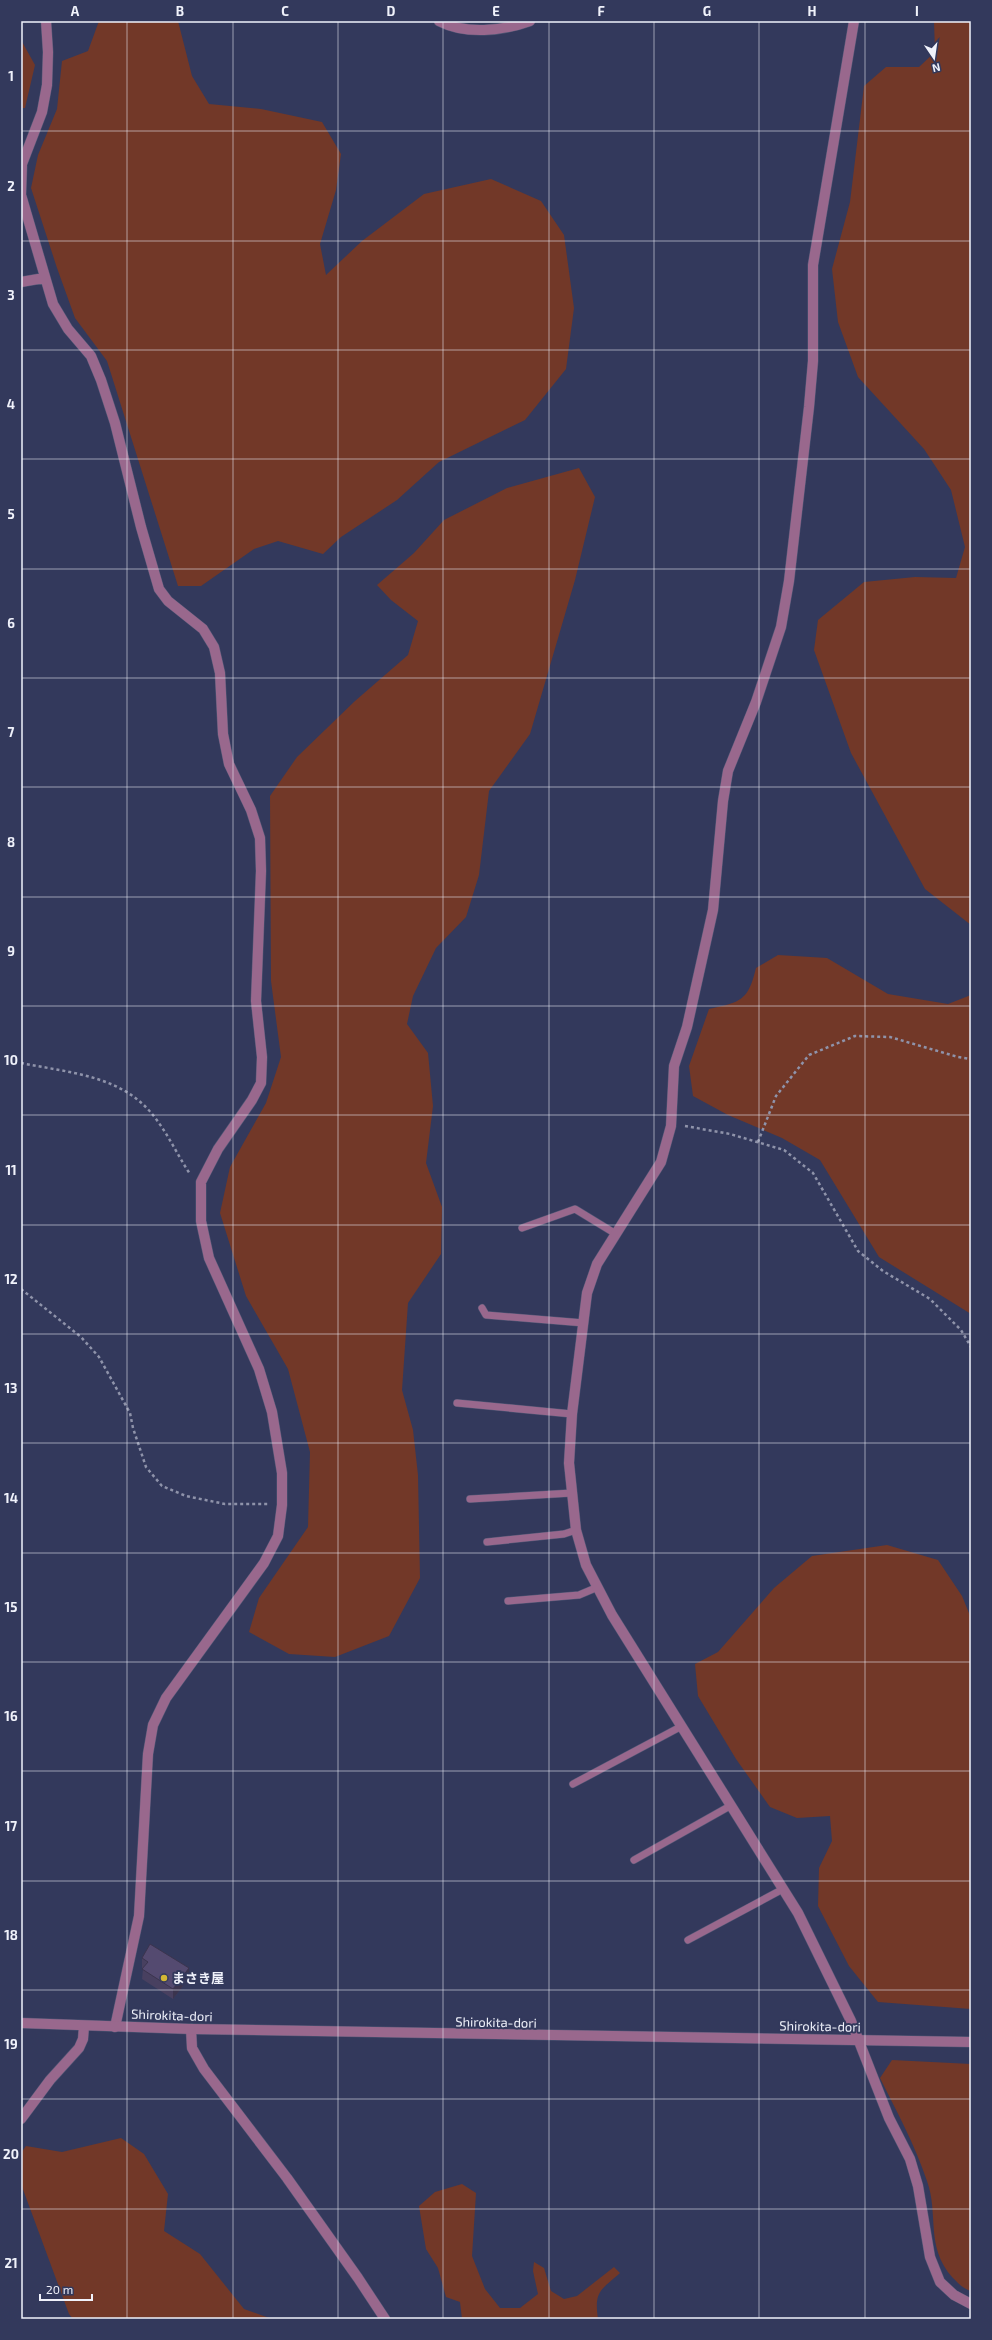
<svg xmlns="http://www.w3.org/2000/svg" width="992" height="2340" font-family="'Exo 2','Noto Sans JP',sans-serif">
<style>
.green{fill:#723828}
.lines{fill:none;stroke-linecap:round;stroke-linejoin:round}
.service-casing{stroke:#515775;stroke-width:8}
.minor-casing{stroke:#515775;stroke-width:11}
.tertiary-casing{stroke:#515775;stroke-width:11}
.path{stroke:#8f93aa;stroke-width:2.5;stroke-dasharray:3 3;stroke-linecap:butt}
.service{stroke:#99688d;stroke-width:7}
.minor{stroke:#99688d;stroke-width:10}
.tertiary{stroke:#99688d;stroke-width:10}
.wall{fill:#484060}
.shaded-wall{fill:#3b344e}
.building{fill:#544a70;stroke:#3b344e}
.grid{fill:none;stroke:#f0f2fb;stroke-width:1;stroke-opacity:0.55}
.poi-dot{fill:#d3b635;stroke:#33395c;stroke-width:1.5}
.labels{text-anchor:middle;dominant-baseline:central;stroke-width:4;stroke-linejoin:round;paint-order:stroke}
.poi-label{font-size:13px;font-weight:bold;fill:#f0f2fb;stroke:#33395c;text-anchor:start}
.street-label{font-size:13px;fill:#f0f2fb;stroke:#33395c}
.neatline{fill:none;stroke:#f0f2fb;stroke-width:1.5}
.grid-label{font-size:13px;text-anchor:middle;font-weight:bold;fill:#f0f2fb}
</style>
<rect width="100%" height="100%" fill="#33395c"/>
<!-- green -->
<path class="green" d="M 99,21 L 178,21 L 192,76 L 209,104 L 261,109 L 322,122 L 341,154 L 336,190 L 320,244 L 326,275 L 362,241 L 424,194 L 491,179 L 541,201 L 564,235 L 574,308 L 566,369 L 525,420 L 439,462 L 397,500 L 341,537 L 323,554 L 278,541 L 254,549 L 201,586 L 178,586 L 107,361 L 75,318 L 57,268 L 31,188 L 38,155 L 57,109 L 62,61 L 88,51 Z
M 934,21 L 971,21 L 971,925 L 925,889 L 851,753 L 814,650 L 818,620 L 864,582 L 915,577 L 956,578 L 965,547 L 951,490 L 924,449 L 858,377 L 838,322 L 832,269 L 850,202 L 864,86 L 886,67 L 919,67 L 935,52 Z
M 21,40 L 35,65 L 25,108 L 21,108 Z
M 579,468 L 595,497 L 575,580 L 530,734 L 489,791 L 479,875 L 466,917 L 436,948 L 413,996 L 407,1024 L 428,1053 L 433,1106 L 426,1163 L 442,1207 L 441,1254 L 408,1303 L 402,1390 L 413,1430 L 418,1475 L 420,1578 L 389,1636 L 335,1657 L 289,1654 L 249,1632 L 259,1598 L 308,1527 L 310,1452 L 288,1369 L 246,1296 L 220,1213 L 230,1167 L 266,1103 L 281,1057 L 271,981 L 270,796 L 297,757 L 355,701 L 408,655 L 418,621 L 391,600 L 377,585 L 414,553 L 444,520 L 507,488 Z
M 778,955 L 827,958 L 888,994 L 948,1004 L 971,995 L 971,1314 L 879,1257 L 820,1160 L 782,1138 L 728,1115 L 693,1096 L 689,1066 L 709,1009 C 741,1002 748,1001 756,968 Z
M 887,1545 L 938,1560 L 962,1596 L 971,1618 L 971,2009 L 878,2002 L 849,1966 L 818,1906 L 819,1868 L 832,1841 L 830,1816 L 797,1818 L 770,1807 L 736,1759 L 698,1696 L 695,1664 L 718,1652 L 774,1588 L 812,1556 Z
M 892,2060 L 971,2064 L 971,2291 C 962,2288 958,2283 952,2277 C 925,2246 939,2214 927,2181 C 915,2145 897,2112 880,2078 Z
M 121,2138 L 144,2154 L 168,2194 L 164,2231 L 200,2254 L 244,2309 L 272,2319 L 73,2319 L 69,2314 L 21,2184 L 21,2153 L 26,2146 L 62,2152 Z
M 462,2184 L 476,2193 L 472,2256 L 485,2289 L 500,2308 L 520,2308 L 538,2294 L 533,2271 L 534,2262 L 544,2268 L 551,2291 L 564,2299 L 577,2296 L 614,2267 L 620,2273 C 600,2291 594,2291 598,2319 L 462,2319 L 460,2302 L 446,2297 L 438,2268 L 426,2249 L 419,2206 L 435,2192 Z"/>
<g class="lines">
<!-- service casing -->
<g class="service-casing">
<path id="service" d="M 522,1228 L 575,1209 L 616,1234
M 482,1308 L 486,1315 L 584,1323
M 457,1403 L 572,1414
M 470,1499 L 572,1493
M 487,1542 L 564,1534 L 576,1530
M 508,1601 L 579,1595 L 598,1587
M 573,1784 L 682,1726
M 634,1860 L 730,1806
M 688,1940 L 783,1889"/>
</g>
<!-- minor casing -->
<g class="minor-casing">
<path id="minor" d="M 46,21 L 48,52 L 47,85 L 42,112 L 22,164 L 21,195 L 53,304 L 68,329 L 91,356 L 101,380 L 115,423 L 141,527 L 159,589 L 168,601 L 203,629 L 214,647 L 220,673 L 223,734 L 229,764 L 251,810 L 260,838 L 261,871 L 256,1001 L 262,1057 L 261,1083 L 252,1100 L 218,1149 L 201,1182 L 201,1221 L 209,1258 L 259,1369 L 272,1412 L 282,1473 L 282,1505 L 278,1536 L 264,1563 L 166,1698 L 153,1725 L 148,1754 L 139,1916 L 115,2027
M 439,21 C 466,35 502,31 530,21
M 854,21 L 813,265 L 813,361 L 809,407 L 789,581 L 781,627 L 756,702 L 728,771 L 723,801 L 713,910 L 687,1027 L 674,1066 L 671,1126 L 661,1162 L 597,1264 L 587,1293 L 572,1414 L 569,1463 L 576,1530 L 586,1565 L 612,1615 L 798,1913 L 851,2021 L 889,2118 L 910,2159 L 918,2186 L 930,2257 L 940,2282 L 954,2295 L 971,2304
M 21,282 L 44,278
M 191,2029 L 192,2048 L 204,2069 L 287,2178 L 358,2278 L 385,2319
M 21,2119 L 50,2080 L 79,2048 L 83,2039 L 84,2026"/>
</g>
<!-- tertiary casing -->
<g class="tertiary-casing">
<path id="tertiary" d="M 21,2023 L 191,2029 L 971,2042"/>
</g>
<!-- path -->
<path class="path" d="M 21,1063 C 70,1073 124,1075 156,1119 C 169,1136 178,1156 190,1174
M 685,1126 L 730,1134 L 784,1150 L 813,1173 L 858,1251 L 883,1271 L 930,1299 L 961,1330 L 971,1347
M 758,1142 L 776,1096 L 809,1055 L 855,1036 L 890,1037 L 958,1057 L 971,1059
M 21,1289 L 81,1337 L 99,1357 L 130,1413 L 133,1428 L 146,1467 L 162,1486 L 186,1496 L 225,1504 L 270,1504"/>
<!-- service -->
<use href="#service" class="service"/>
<!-- minor -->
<use href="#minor" class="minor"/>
<!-- tertiary -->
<use href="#tertiary" class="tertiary"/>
</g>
<!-- wall -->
<path class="wall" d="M 142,1958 L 189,1978 L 173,1999 L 142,1979 L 143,1969 L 142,1968 Z"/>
<!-- shaded-wall -->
<path class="shaded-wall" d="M 189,1968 L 189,1978 L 173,1999 L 173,1989 Z"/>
<!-- building -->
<path class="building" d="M 150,1944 L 189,1968 L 173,1989 L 142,1969 L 148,1962 L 142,1958 Z"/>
<!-- grid -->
<path class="grid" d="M 127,21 L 127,2319M 233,21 L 233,2319M 338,21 L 338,2319M 443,21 L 443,2319M 549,21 L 549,2319M 654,21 L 654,2319M 759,21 L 759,2319M 865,21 L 865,2319M 21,131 L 971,131M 21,241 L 971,241M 21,350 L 971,350M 21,459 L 971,459M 21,569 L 971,569M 21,678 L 971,678M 21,787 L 971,787M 21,897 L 971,897M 21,1006 L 971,1006M 21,1115 L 971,1115M 21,1225 L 971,1225M 21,1334 L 971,1334M 21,1443 L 971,1443M 21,1553 L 971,1553M 21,1662 L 971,1662M 21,1771 L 971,1771M 21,1881 L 971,1881M 21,1990 L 971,1990M 21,2099 L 971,2099M 21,2209 L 971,2209"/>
<!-- markers -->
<circle class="poi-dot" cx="164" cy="1978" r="4"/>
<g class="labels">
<!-- poi labels -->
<g class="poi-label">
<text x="172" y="1978">まさき屋</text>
</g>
<!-- street labels -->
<g class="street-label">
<text transform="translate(172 2015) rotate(2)">Shirokita-dori</text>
<text transform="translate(496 2022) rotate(1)">Shirokita-dori</text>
<text transform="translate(820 2026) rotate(1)">Shirokita-dori</text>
</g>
</g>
<!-- border -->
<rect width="992" height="2340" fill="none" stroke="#33395c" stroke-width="44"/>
<!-- north arrow -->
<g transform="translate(934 58) rotate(167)" stroke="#33395c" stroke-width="3" paint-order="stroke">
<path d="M0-3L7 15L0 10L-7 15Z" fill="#f0f2fb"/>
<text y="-6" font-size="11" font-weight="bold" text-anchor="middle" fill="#f0f2fb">N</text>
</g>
<!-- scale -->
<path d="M40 2294v6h52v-6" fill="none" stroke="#f0f2fb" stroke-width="2"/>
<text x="46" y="2294" font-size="12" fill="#f0f2fb" stroke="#33395c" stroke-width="3" paint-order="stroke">20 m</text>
<rect x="22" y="22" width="948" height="2296" class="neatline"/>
<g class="grid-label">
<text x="75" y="16">A</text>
<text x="180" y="16">B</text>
<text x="285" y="16">C</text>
<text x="391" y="16">D</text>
<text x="496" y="16">E</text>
<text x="601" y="16">F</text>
<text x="707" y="16">G</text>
<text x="812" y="16">H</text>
<text x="917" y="16">I</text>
<text x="11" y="81">1</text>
<text x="11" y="191">2</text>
<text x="11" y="300">3</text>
<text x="11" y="409">4</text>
<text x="11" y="519">5</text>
<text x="11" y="628">6</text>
<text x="11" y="737">7</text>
<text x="11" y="847">8</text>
<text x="11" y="956">9</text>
<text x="11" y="1065">10</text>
<text x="11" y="1175">11</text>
<text x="11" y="1284">12</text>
<text x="11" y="1393">13</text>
<text x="11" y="1503">14</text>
<text x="11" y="1612">15</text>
<text x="11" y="1721">16</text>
<text x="11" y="1831">17</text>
<text x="11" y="1940">18</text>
<text x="11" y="2049">19</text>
<text x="11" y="2159">20</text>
<text x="11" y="2268">21</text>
</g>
</svg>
